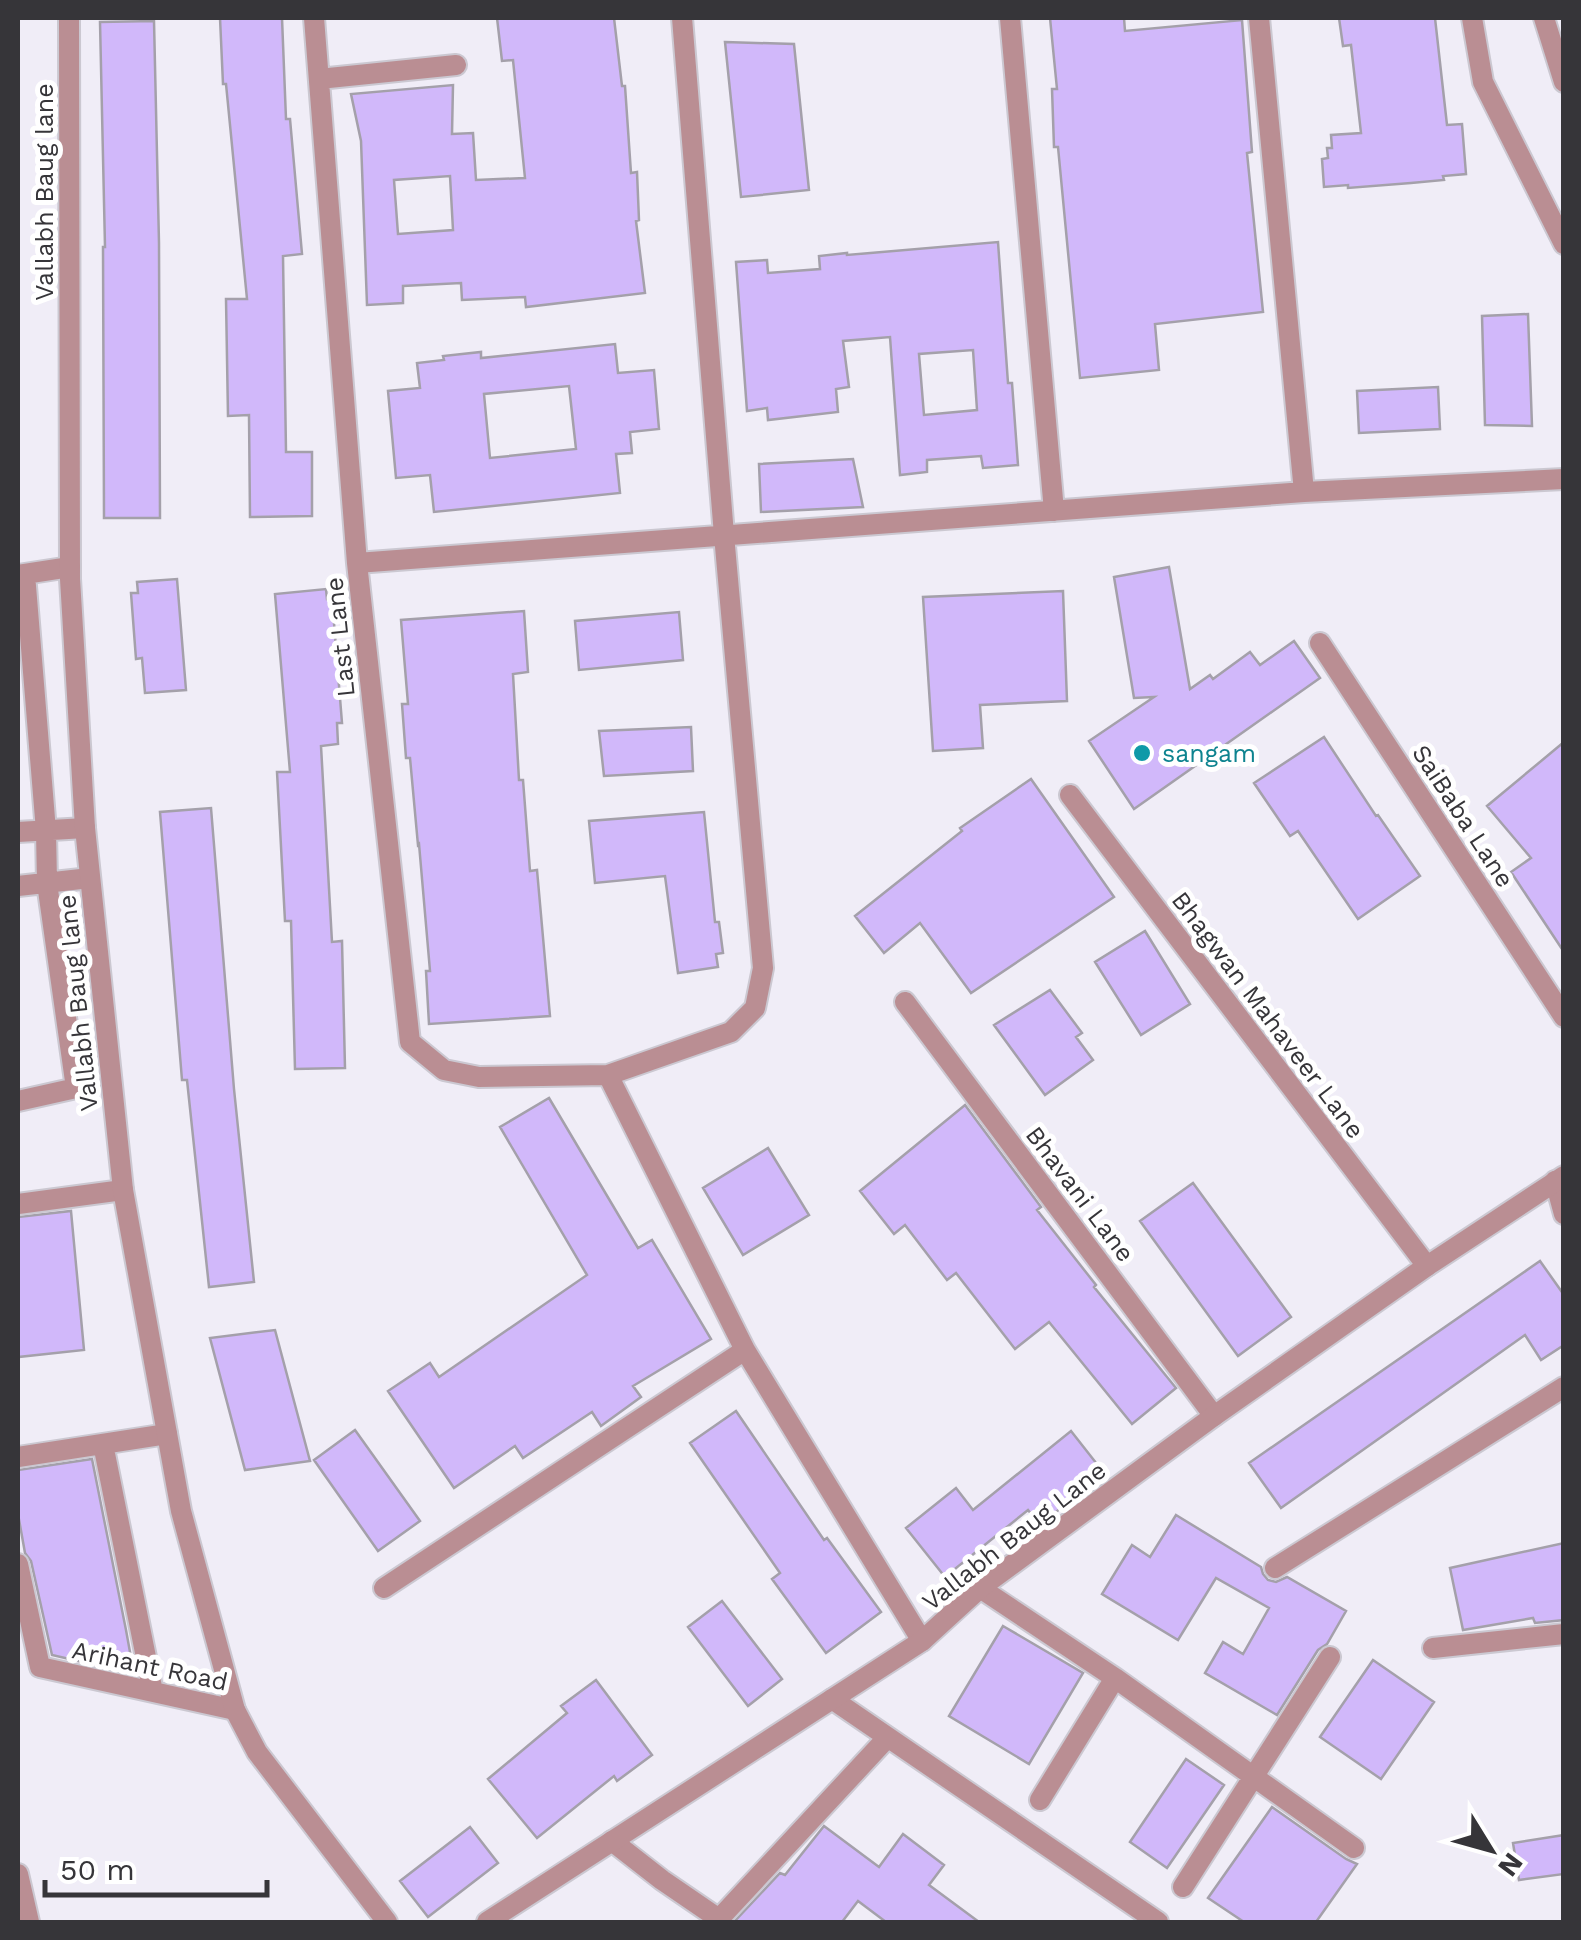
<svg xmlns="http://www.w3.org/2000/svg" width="1581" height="1940" font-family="'Work Sans',sans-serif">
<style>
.building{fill:#d1b8fa;stroke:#a4a0aa;stroke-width:2.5;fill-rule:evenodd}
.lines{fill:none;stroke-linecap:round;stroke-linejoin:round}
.minor-casing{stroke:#cbc8d1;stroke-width:24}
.tertiary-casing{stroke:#cbc8d1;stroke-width:24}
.minor{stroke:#ba8e93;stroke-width:20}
.tertiary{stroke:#ba8e93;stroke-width:20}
.culture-dot{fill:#0f9aa8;stroke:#fff;stroke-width:4}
.labels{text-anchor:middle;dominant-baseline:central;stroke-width:10;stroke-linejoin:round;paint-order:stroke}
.street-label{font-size:25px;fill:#363539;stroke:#fff}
.culture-label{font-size:25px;fill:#0d838f;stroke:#fff;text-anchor:start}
</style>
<rect width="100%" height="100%" fill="#f0edf7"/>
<!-- building -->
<path class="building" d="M 220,18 L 282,18 L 286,119 L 290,119 L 302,254 L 283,256 L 286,452 L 312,452 L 312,516 L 250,517 L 249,415 L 228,416 L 226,299 L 247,299 L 226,84 L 223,84 Z
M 497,18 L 614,18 L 622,86 L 625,86 L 631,173 L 637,172 L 639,220 L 636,221 L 645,293 L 526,307 L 525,297 L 462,300 L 461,283 L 403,286 L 403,303 L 367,305 L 361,141 L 351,94 L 453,85 L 452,134 L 473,133 L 476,180 L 525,178 L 513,60 L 502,61 ZM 450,176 L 453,230 L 398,234 L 394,180 Z
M 1050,18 L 1124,18 L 1125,31 L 1242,20 L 1252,152 L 1247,153 L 1263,312 L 1155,324 L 1159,370 L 1080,378 L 1058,147 L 1054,147 L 1052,89 L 1057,89 Z
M 1339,18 L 1435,18 L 1447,125 L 1462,124 L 1466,174 L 1443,176 L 1444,180 L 1411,183 L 1348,188 L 1348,185 L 1324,187 L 1322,159 L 1328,158 L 1327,148 L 1332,148 L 1331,135 L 1361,133 L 1351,45 L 1343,46 Z
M 154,21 L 159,243 L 160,518 L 104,518 L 103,247 L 105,247 L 100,22 Z
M 725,42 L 794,44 L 809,190 L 741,197 Z
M 998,242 L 1008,383 L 1012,383 L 1018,465 L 983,468 L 981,456 L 927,460 L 927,472 L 900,475 L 890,337 L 843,341 L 849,387 L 836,389 L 838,412 L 768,420 L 767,408 L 747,411 L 736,262 L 767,260 L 768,273 L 820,269 L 819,256 L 847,253 L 847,255 ZM 973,350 L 977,410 L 924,415 L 919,354 Z
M 1528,314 L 1532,426 L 1485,425 L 1482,316 Z
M 615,344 L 618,373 L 654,370 L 659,429 L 630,432 L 632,453 L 616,454 L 620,493 L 434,512 L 430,475 L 396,478 L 388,391 L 420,388 L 417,363 L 444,360 L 443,356 L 481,352 L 481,358 ZM 569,386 L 576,449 L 490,458 L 484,394 Z
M 1438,387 L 1440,429 L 1359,433 L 1357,391 Z
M 853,459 L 863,507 L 761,512 L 759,464 Z
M 1169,567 L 1190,689 L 1210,675 L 1213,679 L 1250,652 L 1260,665 L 1294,641 L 1320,678 L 1134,809 L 1089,741 L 1154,697 L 1134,698 L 1114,577 Z
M 177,579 L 186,690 L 145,693 L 142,658 L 136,659 L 131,593 L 138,593 L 137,582 Z
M 326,589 L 327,599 L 332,598 L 342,723 L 337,723 L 338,744 L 321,746 L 332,942 L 342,941 L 345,1068 L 295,1069 L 291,921 L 285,921 L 277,772 L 290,772 L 275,594 Z
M 1063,591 L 1067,701 L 980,705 L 983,748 L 933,751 L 923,597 Z
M 524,611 L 528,672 L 513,674 L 519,780 L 523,780 L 530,871 L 537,870 L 550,1016 L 429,1024 L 426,971 L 430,971 L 419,844 L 418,845 L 410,758 L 406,758 L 402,704 L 408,704 L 401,620 Z
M 679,612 L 683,660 L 579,670 L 575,621 Z
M 691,727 L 693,771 L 604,776 L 599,731 Z
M 1324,737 L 1376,816 L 1378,815 L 1420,876 L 1358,919 L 1298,831 L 1290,836 L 1254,783 Z
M 1564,742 L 1564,952 L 1511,872 L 1531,858 L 1487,806 Z
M 1031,779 L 1114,897 L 971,993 L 920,923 L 884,953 L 855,916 L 962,831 L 960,828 Z
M 211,808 L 234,1089 L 254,1282 L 209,1287 L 187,1080 L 182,1080 L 160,812 Z
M 704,812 L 715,922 L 719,922 L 723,953 L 716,954 L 718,967 L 678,973 L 665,876 L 595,883 L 589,821 Z
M 1145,931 L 1190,1004 L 1141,1035 L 1095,962 Z
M 1050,990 L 1082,1033 L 1076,1037 L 1093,1060 L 1045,1095 L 994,1025 Z
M 549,1098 L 638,1248 L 652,1240 L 711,1339 L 633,1386 L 641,1397 L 601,1426 L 592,1412 L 523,1458 L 515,1446 L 454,1488 L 388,1391 L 430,1363 L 439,1377 L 587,1275 L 500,1127 Z
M 965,1105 L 1041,1207 L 1037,1210 L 1096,1285 L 1094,1287 L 1176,1388 L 1132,1424 L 1049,1322 L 1015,1349 L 956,1273 L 947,1280 L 905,1225 L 894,1234 L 860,1191 Z
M 768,1148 L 809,1215 L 743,1255 L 703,1188 Z
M 1193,1183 L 1291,1317 L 1238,1356 L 1140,1221 Z
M 71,1211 L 84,1350 L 18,1357 L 18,1217 Z
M 1540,1261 L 1564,1295 L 1564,1345 L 1541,1360 L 1525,1335 L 1281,1508 L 1249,1463 Z
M 275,1330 L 310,1461 L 245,1470 L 210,1338 Z
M 736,1411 L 824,1540 L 827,1538 L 881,1612 L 826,1653 L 772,1579 L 780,1573 L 690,1443 Z
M 355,1430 L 420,1521 L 378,1551 L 314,1460 Z
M 1071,1431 L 1104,1473 L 1040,1525 L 1028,1510 L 945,1577 L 906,1528 L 956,1488 L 973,1510 Z
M 92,1459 L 126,1630 L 134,1674 L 52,1655 L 31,1561 L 25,1553 L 18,1514 L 18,1470 Z
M 1176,1515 L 1261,1567 L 1263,1574 L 1268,1580 L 1276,1582 L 1287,1577 L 1346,1611 L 1327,1644 L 1318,1650 L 1277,1715 L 1205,1673 L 1223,1642 L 1243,1654 L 1269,1608 L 1216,1578 L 1178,1640 L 1102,1594 L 1132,1545 L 1150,1557 Z
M 1564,1543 L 1564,1620 L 1535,1623 L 1533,1618 L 1463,1630 L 1450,1568 Z
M 722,1601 L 782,1679 L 748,1706 L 688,1627 Z
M 1003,1626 L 1083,1673 L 1029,1764 L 949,1716 Z
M 1373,1660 L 1434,1702 L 1381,1779 L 1320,1737 Z
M 596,1680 L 652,1755 L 617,1781 L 614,1776 L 537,1838 L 488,1779 L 567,1713 L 561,1706 Z
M 1186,1759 L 1224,1785 L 1167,1868 L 1130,1842 Z
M 1272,1807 L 1346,1859 L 1357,1864 L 1316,1922 L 1244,1922 L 1208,1898 Z
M 824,1826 L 879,1867 L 903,1834 L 944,1865 L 929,1885 L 979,1922 L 886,1922 L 858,1901 L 842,1922 L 734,1922 L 780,1873 L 785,1875 Z
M 470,1827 L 498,1863 L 428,1917 L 400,1881 Z
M 1564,1835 L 1564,1874 L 1519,1880 L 1513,1843 Z"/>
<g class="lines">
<!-- minor casing -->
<g class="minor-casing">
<path id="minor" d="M 314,18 L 357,563 L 410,1042 L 444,1070 L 479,1077 L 608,1075 L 731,1032 L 755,1008 L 763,968 L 724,535 L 682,18
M 1010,18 L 1054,511
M 1259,18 L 1304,492
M 319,79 L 456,65
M 357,563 L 1304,492 L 1564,479
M 18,575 L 70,567
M 1320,643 L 1564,1017
M 1070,795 L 1427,1266
M 18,832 L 85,828
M 18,886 L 90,878
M 905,1002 L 1214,1416
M 608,1075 L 745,1350 L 922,1641
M 18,1101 L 76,1088 L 47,883 L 46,831 L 25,574
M 1555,1181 L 1564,1214
M 18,1204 L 123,1190
M 103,1444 L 153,1692
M 18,1457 L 167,1434
M 18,1564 L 40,1667 L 235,1710
M 1275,1568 L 1564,1387
M 384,1588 L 745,1350
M 980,1588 L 1115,1678 L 1354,1848
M 1433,1648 L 1564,1634
M 832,1699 L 1158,1922
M 1040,1800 L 1115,1678
M 612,1841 L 662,1880 L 719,1919 L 716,1922
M 1183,1887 L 1330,1657
M 719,1919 L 887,1738"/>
</g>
<!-- tertiary casing -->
<g class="tertiary-casing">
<path id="tertiary" d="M 69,18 L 70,579 L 85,828 L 123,1190 L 181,1511 L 235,1710 L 257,1752 L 387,1922
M 1472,18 L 1483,82 L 1564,244
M 1544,18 L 1564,82
M 18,1874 L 29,1922
M 487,1922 L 922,1641 L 980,1588 L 1214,1416 L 1427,1266 L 1564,1176"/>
</g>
<!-- minor -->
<use href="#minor" class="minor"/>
<!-- tertiary -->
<use href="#tertiary" class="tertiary"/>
</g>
<!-- markers -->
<circle class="culture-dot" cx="1142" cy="753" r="10"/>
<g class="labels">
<!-- street labels -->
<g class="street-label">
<text transform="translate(44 192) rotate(-90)">Vallabh Baug lane</text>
<text transform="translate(340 637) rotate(-96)">Last Lane</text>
<text transform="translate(1463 816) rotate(57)">SaiBaba Lane</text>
<text transform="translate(78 1003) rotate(-96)">Vallabh Baug lane</text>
<text transform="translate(1268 1015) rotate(53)">Bhagwan Mahaveer Lane</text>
<text transform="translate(1080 1194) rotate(53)">Bhavani Lane</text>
<text transform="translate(1014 1536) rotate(-38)">Vallabh Baug Lane</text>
<text transform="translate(150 1666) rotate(12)">Arihant Road</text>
</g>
<!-- culture labels -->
<g class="culture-label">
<text x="1162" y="753">sangam</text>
</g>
</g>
<!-- border -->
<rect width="1581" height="1940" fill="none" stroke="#363539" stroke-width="40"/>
<!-- north arrow -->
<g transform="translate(1491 1850) rotate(127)" stroke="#ffffff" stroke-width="8" paint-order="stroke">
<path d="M0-8L18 38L0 25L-18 38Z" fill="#363539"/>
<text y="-15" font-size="28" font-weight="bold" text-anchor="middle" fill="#363539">N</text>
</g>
<!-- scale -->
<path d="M45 1880v15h222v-15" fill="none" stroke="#363539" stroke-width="5"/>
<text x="60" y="1880" font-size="30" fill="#363539" stroke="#ffffff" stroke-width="8" paint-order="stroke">50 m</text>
</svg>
